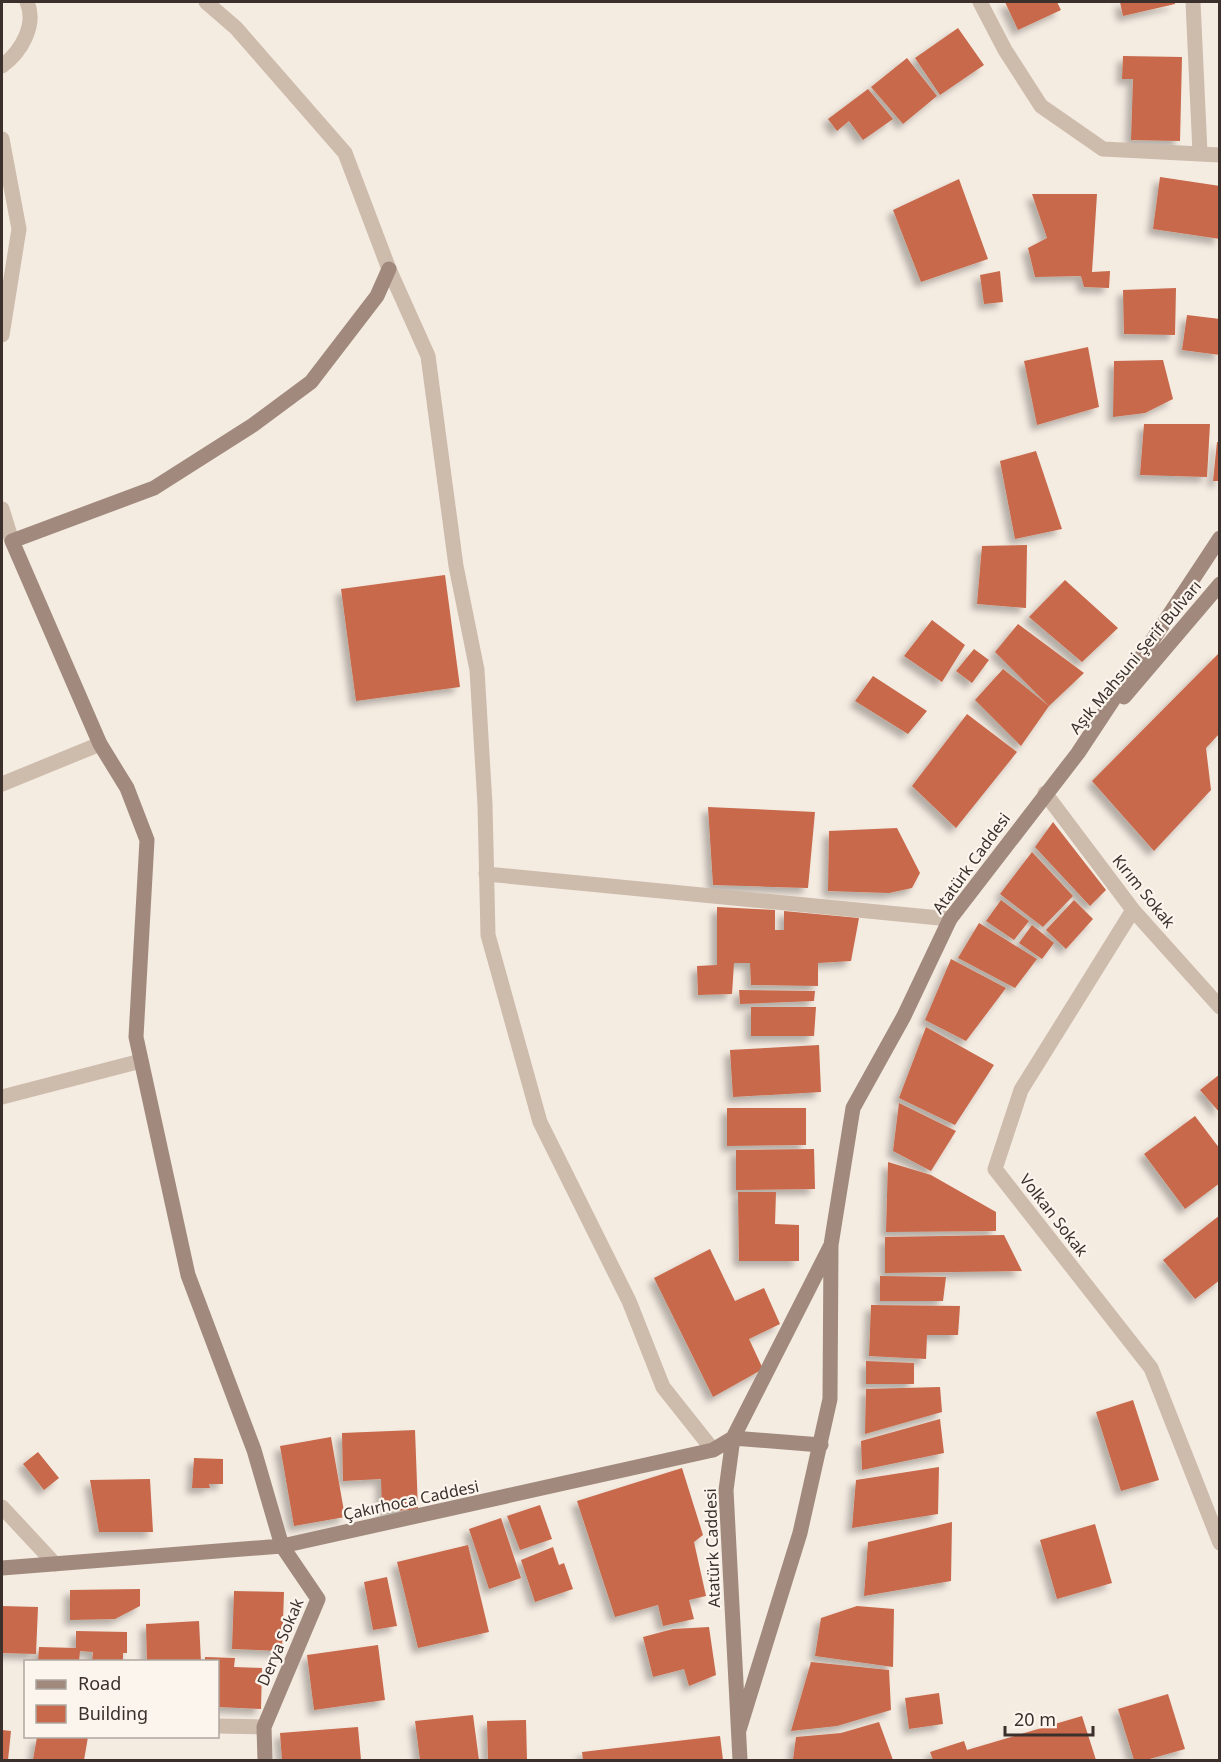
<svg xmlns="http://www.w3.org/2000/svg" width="1221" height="1762" font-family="'Noto Sans',sans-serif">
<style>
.building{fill:#c8694b;filter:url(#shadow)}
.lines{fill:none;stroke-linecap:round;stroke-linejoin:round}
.lane{stroke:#cdbbac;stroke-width:15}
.street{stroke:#cdbbac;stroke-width:15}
.secondary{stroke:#a18a7d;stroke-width:15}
.labels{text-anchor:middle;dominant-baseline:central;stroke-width:4.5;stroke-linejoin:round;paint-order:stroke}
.street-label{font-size:16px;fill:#3b302b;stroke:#fbf5ee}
</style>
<defs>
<filter id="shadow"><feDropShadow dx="-5.5" dy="5.5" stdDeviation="3" flood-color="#0004"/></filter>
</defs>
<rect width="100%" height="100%" fill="#f4ebe1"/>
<!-- building -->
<path class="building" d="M 1005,2 L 1057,2 L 1061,10 L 1018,30 Z
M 1120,2 L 1175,2 L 1175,4 L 1123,16 Z
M 958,28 L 984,65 L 940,95 L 915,58 Z
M 1123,56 L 1182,57 L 1180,141 L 1131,140 L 1133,79 L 1122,79 Z
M 907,58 L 937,96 L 903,124 L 871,87 Z
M 868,89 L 893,119 L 863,140 L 849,121 L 837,131 L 828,119 Z
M 1160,177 L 1220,186 L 1220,239 L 1153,229 Z
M 959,179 L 988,259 L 921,282 L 893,210 Z
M 1032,194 L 1097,194 L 1092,272 L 1110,271 L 1109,288 L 1084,287 L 1081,276 L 1035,277 L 1028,248 L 1047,238 Z
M 1000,271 L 1003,302 L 984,304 L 980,275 Z
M 1176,288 L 1175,335 L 1124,334 L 1123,290 Z
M 1187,315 L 1220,319 L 1220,355 L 1182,350 Z
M 1088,347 L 1099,407 L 1037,425 L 1024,361 Z
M 1163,360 L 1173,399 L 1145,413 L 1113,417 L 1114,361 Z
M 1144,424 L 1210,424 L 1207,477 L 1140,475 Z
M 1217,442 L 1220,442 L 1220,481 L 1213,481 Z
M 1036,451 L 1062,529 L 1015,539 L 1000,461 Z
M 1027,545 L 1026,608 L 977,604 L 982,546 Z
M 445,575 L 460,687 L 356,701 L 341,589 Z
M 1065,580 L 1118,628 L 1082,662 L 1029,617 Z
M 932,620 L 965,645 L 942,682 L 904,656 Z
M 1018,624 L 1084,673 L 1049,706 L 1021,746 L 975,700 L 1003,669 L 1049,706 L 995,652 Z
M 974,649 L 989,660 L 972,683 L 956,671 Z
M 1220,652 L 1220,733 L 1206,748 L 1211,790 L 1154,851 L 1092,781 Z
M 873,676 L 927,711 L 908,734 L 855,701 Z
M 967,714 L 1017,752 L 956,828 L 912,786 Z
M 708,807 L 815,812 L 808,888 L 713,885 Z
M 1053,822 L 1106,890 L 1090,906 L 1035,847 Z
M 897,828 L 920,873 L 912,888 L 889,893 L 828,891 L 829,831 Z
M 1032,852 L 1073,896 L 1043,927 L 1000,894 Z
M 1001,900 L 1029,921 L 1014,940 L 986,921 Z
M 1074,900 L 1093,919 L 1066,949 L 1046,930 Z
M 717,907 L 775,910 L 775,930 L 784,930 L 784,911 L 859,918 L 851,961 L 818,963 L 818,986 L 751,985 L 750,963 L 734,963 L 732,994 L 698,995 L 697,966 L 717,965 Z
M 979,923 L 1037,959 L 1015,988 L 958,958 Z
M 1032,925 L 1054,943 L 1042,959 L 1019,943 Z
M 951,959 L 1006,988 L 966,1041 L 925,1020 Z
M 739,990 L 815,991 L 814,1001 L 740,1004 Z
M 751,1007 L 816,1007 L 814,1036 L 751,1036 Z
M 926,1027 L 994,1065 L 955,1125 L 899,1098 Z
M 819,1045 L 821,1092 L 733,1097 L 730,1050 Z
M 1220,1074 L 1220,1113 L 1200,1090 Z
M 899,1103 L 956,1131 L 931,1171 L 893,1151 Z
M 727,1108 L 806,1108 L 806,1145 L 727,1146 Z
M 1195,1116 L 1220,1149 L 1220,1183 L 1185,1209 L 1144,1154 Z
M 814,1149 L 815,1189 L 736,1190 L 736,1150 Z
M 888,1162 L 931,1175 L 996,1212 L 996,1231 L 886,1232 Z
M 738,1192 L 776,1192 L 775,1224 L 799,1225 L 799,1261 L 739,1261 Z
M 1220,1215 L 1220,1280 L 1195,1299 L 1163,1260 Z
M 1004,1235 L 1022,1271 L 885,1273 L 885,1237 Z
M 710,1249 L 735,1301 L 764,1288 L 780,1324 L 749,1339 L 763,1369 L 713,1397 L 654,1278 Z
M 880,1276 L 946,1277 L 943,1301 L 880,1301 Z
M 871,1305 L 960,1306 L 958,1335 L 927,1335 L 926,1359 L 869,1356 Z
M 866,1361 L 914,1363 L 914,1384 L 866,1384 Z
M 940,1387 L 942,1412 L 865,1434 L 866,1389 Z
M 1133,1400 L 1159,1480 L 1121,1491 L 1096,1412 Z
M 940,1419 L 944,1453 L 862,1470 L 861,1441 Z
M 415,1430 L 418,1510 L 382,1511 L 381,1479 L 343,1481 L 342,1433 Z
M 331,1437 L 345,1517 L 294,1526 L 280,1446 Z
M 38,1452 L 59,1478 L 44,1490 L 23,1464 Z
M 194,1458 L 223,1459 L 223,1484 L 209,1484 L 210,1488 L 192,1488 Z
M 939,1467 L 938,1514 L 852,1528 L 856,1480 Z
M 682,1468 L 703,1535 L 694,1542 L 706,1596 L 689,1600 L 694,1619 L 663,1626 L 658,1605 L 615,1617 L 577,1501 Z
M 150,1479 L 153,1532 L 99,1532 L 90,1480 Z
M 540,1505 L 552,1539 L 520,1550 L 507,1516 Z
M 501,1518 L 521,1578 L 489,1589 L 469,1529 Z
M 952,1522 L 951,1581 L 864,1596 L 868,1542 Z
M 1095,1524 L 1112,1583 L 1057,1599 L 1040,1540 Z
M 468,1545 L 489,1632 L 418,1648 L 397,1562 Z
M 553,1547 L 559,1565 L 564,1563 L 573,1589 L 535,1602 L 521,1560 Z
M 387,1577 L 397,1626 L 373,1630 L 364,1582 Z
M 140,1589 L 140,1606 L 115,1619 L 70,1620 L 70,1590 Z
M 234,1591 L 284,1592 L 282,1651 L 232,1649 Z
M 2,1606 L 38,1607 L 36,1654 L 2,1653 Z
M 857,1606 L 894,1609 L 893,1667 L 815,1656 L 821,1618 Z
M 199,1621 L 201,1662 L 147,1662 L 146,1624 Z
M 709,1627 L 716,1675 L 689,1686 L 684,1669 L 653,1677 L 643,1637 L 673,1629 Z
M 76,1631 L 127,1632 L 127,1653 L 123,1653 L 123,1662 L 92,1662 L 93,1652 L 80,1651 L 79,1662 L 38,1662 L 39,1647 L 76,1648 Z
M 378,1645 L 385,1700 L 314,1710 L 307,1655 Z
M 205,1657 L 235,1658 L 234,1667 L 262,1668 L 261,1709 L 218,1707 L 218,1662 L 205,1662 Z
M 811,1662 L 889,1670 L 891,1710 L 837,1726 L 791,1731 Z
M 939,1693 L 943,1724 L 909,1729 L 905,1698 Z
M 1168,1694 L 1185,1749 L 1146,1760 L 1134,1760 L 1118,1709 Z
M 473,1715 L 479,1760 L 420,1760 L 415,1721 Z
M 1082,1716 L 1096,1760 L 933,1760 L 930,1752 L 964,1741 L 967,1750 Z
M 526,1720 L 527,1760 L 488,1760 L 487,1721 Z
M 879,1722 L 893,1760 L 793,1760 L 796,1737 L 841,1733 Z
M 358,1727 L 361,1760 L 282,1760 L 280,1733 Z
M 2,1730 L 11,1731 L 8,1760 L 2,1760 Z
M 720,1736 L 723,1760 L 583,1760 L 582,1752 Z
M 37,1737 L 88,1737 L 84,1760 L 33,1760 Z"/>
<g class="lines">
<!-- lane -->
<path class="lane" d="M 206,2 L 236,28 L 345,153 L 389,269 L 428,356 L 456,566 L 477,670 L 485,805 L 488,935 L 540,1122 L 629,1301 L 663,1387 L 713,1450"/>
<!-- street -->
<path class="street" d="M 980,2 L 1005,50 L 1041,106 L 1103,149 L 1220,155
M 1193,2 L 1200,153
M 2,66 C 21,52 37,25 27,2
M 2,335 L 19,229 L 2,139
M 2,509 L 12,541
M 2,784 L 100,744
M 1045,793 L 1133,910 L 1220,1007
M 486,874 L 950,919
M 1133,910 L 1021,1090 L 995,1169 L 1151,1368 L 1220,1543
M 2,1097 L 141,1061
M 2,1507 L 55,1564
M 218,1726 L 264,1727"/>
<!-- secondary -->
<path class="secondary" d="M 1124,697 L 1220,584
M 2,1568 L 282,1546 L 713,1450 L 733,1438 L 821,1445
M 739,1730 L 800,1533 L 830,1399 L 831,1245 L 853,1108 L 904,1016 L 950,919 L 1078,753 L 1220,538
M 265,1760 L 264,1727 L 318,1599 L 282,1546 L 254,1450 L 188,1275 L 136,1037 L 147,840 L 127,788 L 100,744 L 12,541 L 154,488 L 253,425 L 311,382 L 377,296 L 389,269
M 740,1760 L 726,1490 L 733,1438 L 830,1247"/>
</g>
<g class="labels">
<!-- street labels -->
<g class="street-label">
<text transform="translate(1135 657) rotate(-50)">Aşık Mahsuni Şerif Bulvarı</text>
<text transform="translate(971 863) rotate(-54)">Atatürk Caddesi</text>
<text transform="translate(1144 891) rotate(51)">Kırım Sokak</text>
<text transform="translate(1054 1215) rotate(52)">Volkan Sokak</text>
<text transform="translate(411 1500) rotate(-12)">Çakırhoca Caddesi</text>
<text transform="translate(712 1548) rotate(-92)">Atatürk Caddesi</text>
<text transform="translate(280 1642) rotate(-67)">Derya Sokak</text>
</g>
</g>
<!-- border -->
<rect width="1221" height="1762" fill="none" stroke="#3b302b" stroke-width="6"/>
<!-- legend -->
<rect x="24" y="1660" width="195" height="78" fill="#fbf5ee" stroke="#aea6a0" stroke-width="1.5"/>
<rect x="36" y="1680" width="30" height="9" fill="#a18a7d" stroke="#aea6a0" stroke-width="1.5"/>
<text x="78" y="1690" font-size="18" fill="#3b302b">Road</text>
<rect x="36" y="1705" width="30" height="18" fill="#c8694b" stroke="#aea6a0" stroke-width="1.5"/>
<text x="78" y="1720" font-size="18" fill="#3b302b">Building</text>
<!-- scale -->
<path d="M1005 1726v9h88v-9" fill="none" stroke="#3b302b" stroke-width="3"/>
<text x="1014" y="1726" font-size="18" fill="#3b302b" stroke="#fbf5ee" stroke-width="4.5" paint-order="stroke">20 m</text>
</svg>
